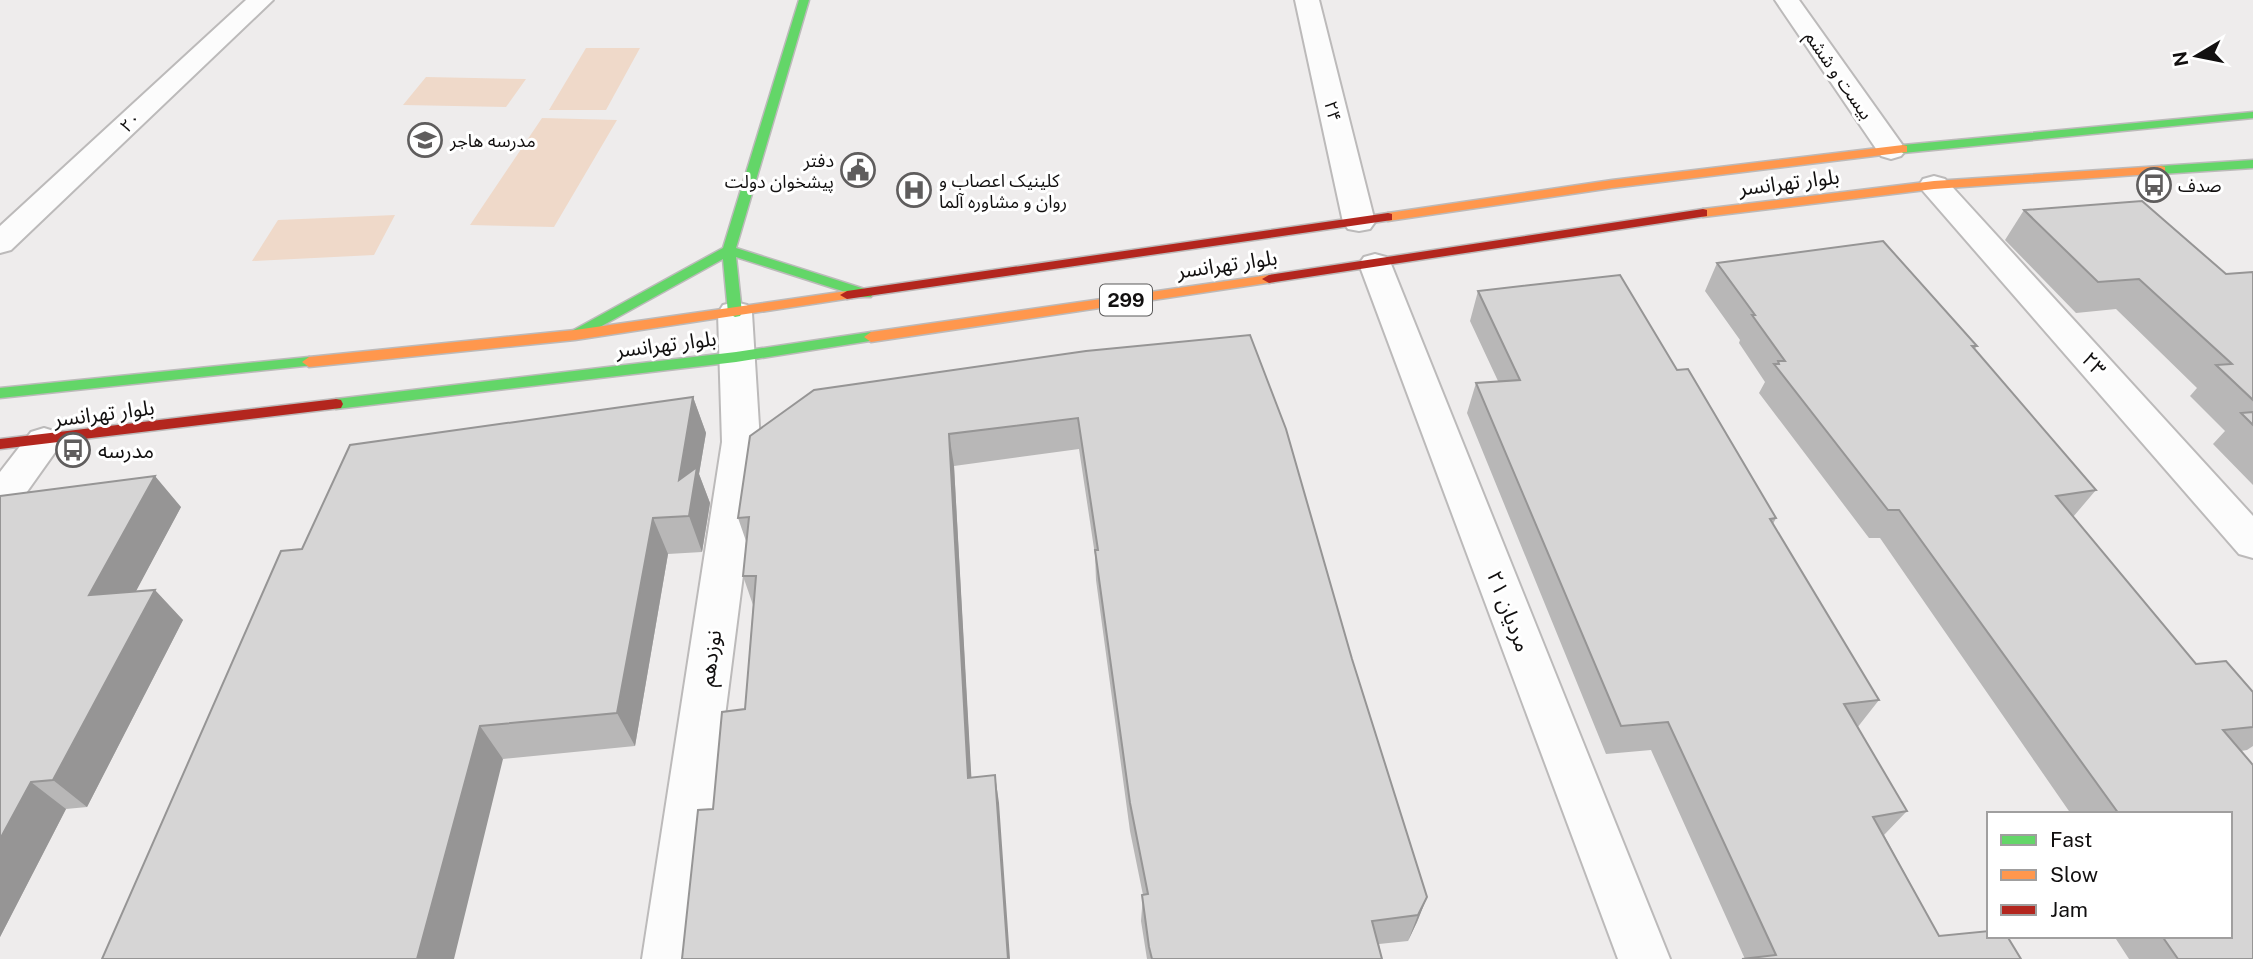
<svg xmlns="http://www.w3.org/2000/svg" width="2253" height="959" font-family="'Public Sans','Noto Sans Arabic',sans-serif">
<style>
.green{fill:#efd9c9}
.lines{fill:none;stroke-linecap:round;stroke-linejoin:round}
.street-casing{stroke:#bcbaba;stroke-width:4}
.fast-casing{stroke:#bcbaba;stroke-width:3}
.slow-casing{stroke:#bcbaba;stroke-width:3}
.jam-casing{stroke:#bcbaba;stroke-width:3}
.street{fill:#fcfcfc;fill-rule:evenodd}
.fast{fill:#63d668;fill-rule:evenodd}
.slow{fill:#ff974d;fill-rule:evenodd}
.jam{fill:#b3261e;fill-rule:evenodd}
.wall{fill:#b8b7b7}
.shaded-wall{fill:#969595}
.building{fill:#d6d5d5;stroke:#969595;stroke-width:2}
.labels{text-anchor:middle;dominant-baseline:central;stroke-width:6;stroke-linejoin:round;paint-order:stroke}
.far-street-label{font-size:18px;fill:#121010;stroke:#fff}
.far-poi-label{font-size:18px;fill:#121010;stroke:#fff;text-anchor:start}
.shield{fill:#fff;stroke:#595858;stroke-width:2}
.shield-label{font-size:19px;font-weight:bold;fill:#121010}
.street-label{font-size:21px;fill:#121010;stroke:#fff}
.poi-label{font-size:21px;fill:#121010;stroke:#fff;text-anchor:start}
</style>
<rect width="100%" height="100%" fill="#eeecec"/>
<!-- green -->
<path class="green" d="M 586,48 L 640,48 L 606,110 L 549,110 Z
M 426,77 L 526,79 L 506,107 L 403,105 Z
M 542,118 L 617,120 L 554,227 L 470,225 Z
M 395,215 L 374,255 L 252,261 L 278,220 Z"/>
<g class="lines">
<!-- street casing -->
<g class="street-casing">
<path id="street" d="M 246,0 L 273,0 L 11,250 L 0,253 L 0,226 Z
M 1295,0 L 1319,0 L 1375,222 L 1370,229 L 1359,231 L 1348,229 L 1343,222 Z
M 1775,0 L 1799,0 L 1906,150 L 1901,156 L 1891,159 L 1881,156 Z
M 1934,176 L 1945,179 L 2253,516 L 2253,558 L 2239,554 L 1923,191 L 1919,185 L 1923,179 Z
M 1375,254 L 1386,257 L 1391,264 L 1670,959 L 1618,959 L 1359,264 L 1364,257 Z
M 735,302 L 747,305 L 752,313 L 760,442 L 694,959 L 642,959 L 722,442 L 718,313 L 723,305 Z
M 44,428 L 57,432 L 63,441 L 14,510 L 0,515 L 0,472 L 31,432 Z"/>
</g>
<!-- fast casing -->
<g class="fast-casing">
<path id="fast" d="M 799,0 L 809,0 L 736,248 L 871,291 L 873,294 L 871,297 L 861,297 L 736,257 L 742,313 L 740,316 L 735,317 L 728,313 L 723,259 L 580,338 L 570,338 L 568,335 L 570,332 L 723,248 Z
M 2253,112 L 2253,118 L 1903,153 L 1897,149 L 1903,145 Z
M 2253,160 L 2253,168 L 2161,174 L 2155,170 L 2161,166 Z
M 871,332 L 878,337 L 876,340 L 736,362 L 336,409 L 329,404 L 336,399 L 736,352 Z
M 309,357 L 314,359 L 316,362 L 314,365 L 0,398 L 0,388 Z"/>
</g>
<!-- slow casing -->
<g class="slow-casing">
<path id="slow" d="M 1903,145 L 1907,146 L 1907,152 L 1612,188 L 1388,221 L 1382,217 L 1388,213 L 1612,180 Z
M 2161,166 L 2165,167 L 2165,173 L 1934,189 L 1703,217 L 1697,213 L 1703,209 L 1934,181 Z
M 1269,275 L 1276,279 L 1274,282 L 871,342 L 864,337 L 871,332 Z
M 847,291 L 852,292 L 854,295 L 852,298 L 575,340 L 309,367 L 302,362 L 309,357 L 575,330 Z"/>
</g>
<!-- jam casing -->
<g class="jam-casing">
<path id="jam" d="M 1703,209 L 1707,210 L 1707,216 L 1269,283 L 1262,279 L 1269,275 Z
M 1388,213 L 1392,214 L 1392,220 L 847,299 L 840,295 L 847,291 Z
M 336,399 L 341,400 L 343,404 L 341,408 L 0,449 L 0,439 Z"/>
</g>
<!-- street -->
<use href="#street" class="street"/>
<!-- fast -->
<use href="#fast" class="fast"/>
<!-- slow -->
<use href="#slow" class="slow"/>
<!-- jam -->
<use href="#jam" class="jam"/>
</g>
<!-- wall -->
<path class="wall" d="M 2024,210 L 2226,274 L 2253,272 L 2253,485 L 2213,444 L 2225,431 L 2190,396 L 2197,388 L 2116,309 L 2076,313 L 2005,240 Z
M 1717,263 L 1977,346 L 1974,350 L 2096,490 L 2073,517 L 2196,664 L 2253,692 L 2253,746 L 2247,750 L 2241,751 L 2253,959 L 2129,959 L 2114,936 L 2230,936 L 2230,814 L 2071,814 L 1880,538 L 1869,538 L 1759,393 L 1765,382 L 1739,343 L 1740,340 L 1705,291 Z
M 1478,291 L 1677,370 L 1776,518 L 1773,524 L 1879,700 L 1857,728 L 1907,811 L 1884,835 L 1939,936 L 1745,959 L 1651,750 L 1606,754 L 1467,413 L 1476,383 L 1498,381 L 1470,321 Z
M 1086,351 L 1352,659 L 1427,897 L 1417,922 L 1408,941 L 1379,944 L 1382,959 L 1147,959 L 1141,921 L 1143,895 L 1130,831 L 1096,580 L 1095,555 L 1079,449 L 954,466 L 971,778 L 999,803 L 713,809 L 745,709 L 753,605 L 743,576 L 746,541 L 738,518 Z
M 693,397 L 706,433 L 699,474 L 710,503 L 702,552 L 668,554 L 635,746 L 503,759 L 302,549 Z
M 0,496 L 181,507 L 135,592 L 183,620 L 87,807 L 66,809 L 0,937 Z"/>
<!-- shaded-wall -->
<path class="shaded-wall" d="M 693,397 L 706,433 L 699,474 L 710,503 L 702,552 L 689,516 L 679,480 Z
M 949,434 L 954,466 L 973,806 L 968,778 Z
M 155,476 L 181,507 L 118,625 L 89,595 Z
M 653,518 L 668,554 L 635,746 L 617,713 Z
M 155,590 L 183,620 L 87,807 L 53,780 Z
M 480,726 L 503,759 L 454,959 L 417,959 Z
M 995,775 L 999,803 L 1010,959 L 1008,959 Z
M 31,782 L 66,809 L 0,937 L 0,839 Z
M 1427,897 L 1417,922 L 1408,941 L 1418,915 Z"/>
<!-- building -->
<path class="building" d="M 2142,201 L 2226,274 L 2253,272 L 2253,400 L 2216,365 L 2232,364 L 2139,279 L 2098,282 L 2024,210 Z
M 1883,241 L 1977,346 L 1972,346 L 2096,490 L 2056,496 L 2196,664 L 2226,661 L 2253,692 L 2253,727 L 2223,730 L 2253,765 L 2253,959 L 2178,959 L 2162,936 L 2230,936 L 2230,814 L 2119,814 L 1899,510 L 1888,510 L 1774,364 L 1779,364 L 1778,361 L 1785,361 L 1752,315 L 1755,315 L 1717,263 Z
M 1620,275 L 1677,370 L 1688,369 L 1776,518 L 1770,519 L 1879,700 L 1844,704 L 1907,811 L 1873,817 L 1939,936 L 1989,931 L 1989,936 L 2007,936 L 2021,959 L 1742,959 L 1776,955 L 1668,722 L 1621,726 L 1476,383 L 1520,380 L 1478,291 Z
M 1250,335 L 1286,429 L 1352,659 L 1427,897 L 1418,915 L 1372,921 L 1382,959 L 1152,959 L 1149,947 L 1142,895 L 1148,894 L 1130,803 L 1095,550 L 1098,550 L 1078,418 L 949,434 L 968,778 L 995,775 L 1008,959 L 682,959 L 698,810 L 713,809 L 722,712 L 745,709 L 756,576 L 743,576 L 749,517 L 738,518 L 750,436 L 814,390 L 1086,351 Z
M 693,397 L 679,480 L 697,467 L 689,516 L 653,518 L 617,713 L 480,726 L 417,959 L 102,959 L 281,551 L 302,549 L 350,445 Z
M 2253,412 L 2253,425 L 2241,413 Z
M 155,476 L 89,595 L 155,590 L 53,780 L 31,782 L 0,839 L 0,496 Z"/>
<!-- icons -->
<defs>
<g id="school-ring" transform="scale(1.75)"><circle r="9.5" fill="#fff" stroke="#5f5d5d" stroke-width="1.5"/><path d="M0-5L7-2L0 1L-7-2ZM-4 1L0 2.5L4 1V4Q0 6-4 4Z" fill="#5f5d5d"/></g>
<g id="civic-ring" transform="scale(1.75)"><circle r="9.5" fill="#fff" stroke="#5f5d5d" stroke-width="1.5"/><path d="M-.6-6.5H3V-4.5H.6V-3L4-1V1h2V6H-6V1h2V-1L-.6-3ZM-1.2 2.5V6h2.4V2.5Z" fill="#5f5d5d"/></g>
<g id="bus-ring" transform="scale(1.75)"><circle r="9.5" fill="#fff" stroke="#5f5d5d" stroke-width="1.5"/><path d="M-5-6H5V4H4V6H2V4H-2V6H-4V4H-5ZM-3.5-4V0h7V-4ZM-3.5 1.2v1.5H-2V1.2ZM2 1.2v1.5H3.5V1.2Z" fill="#5f5d5d"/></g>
<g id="hospital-ring" transform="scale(1.75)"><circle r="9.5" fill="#fff" stroke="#5f5d5d" stroke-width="1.5"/><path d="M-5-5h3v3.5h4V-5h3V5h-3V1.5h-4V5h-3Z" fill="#5f5d5d"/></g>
</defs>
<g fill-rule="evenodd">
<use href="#school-ring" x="425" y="140"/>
<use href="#civic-ring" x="858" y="170"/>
<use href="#bus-ring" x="2154" y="185"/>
<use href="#hospital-ring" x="914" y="190"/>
<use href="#bus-ring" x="73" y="450"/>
</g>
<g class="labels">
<!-- far-street labels -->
<g class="far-street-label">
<text transform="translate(1839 75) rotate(55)">بیست و ششم</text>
<text transform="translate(1333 111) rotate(77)">۲۴</text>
<text transform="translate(130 122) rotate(-43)">۲۰</text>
</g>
<!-- far-poi labels -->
<g class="far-poi-label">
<text x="450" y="140">مدرسه هاجر</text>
<text x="834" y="160" text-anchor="end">دفتر<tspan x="834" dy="21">پیشخوان دولت</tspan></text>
<text x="939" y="180">کلینیک اعصاب و<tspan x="939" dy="21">روان و مشاوره آلما</tspan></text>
<text x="2178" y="185">صدف</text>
</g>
<!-- shield labels -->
<rect class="shield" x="1100" y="284.5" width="52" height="31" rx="5"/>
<g class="shield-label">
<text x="1126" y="300">299</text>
</g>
<!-- street labels -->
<g class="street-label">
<text transform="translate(1789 182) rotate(-7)">بلوار تهرانسر</text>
<text transform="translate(1227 264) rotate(-8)">بلوار تهرانسر</text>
<text transform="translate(666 344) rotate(-7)">بلوار تهرانسر</text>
<text transform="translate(2094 364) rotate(48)">۲۳</text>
<text transform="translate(104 413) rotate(-7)">بلوار تهرانسر</text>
<text transform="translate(1509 611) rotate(69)">۲۱ مردیان</text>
<text transform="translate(710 658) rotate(-82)">نوزدهم</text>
</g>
<!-- poi labels -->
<g class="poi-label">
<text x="98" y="450">مدرسه</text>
</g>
</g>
<!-- legend -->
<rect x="1987" y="812" width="245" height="126" fill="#ffffff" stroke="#a09f9f" stroke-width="2"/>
<rect x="2001" y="835" width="35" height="10" fill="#63d668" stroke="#a09f9f" stroke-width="2"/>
<text x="2050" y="847" font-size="21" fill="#121010">Fast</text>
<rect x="2001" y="870" width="35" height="10" fill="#ff974d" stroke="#a09f9f" stroke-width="2"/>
<text x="2050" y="882" font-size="21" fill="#121010">Slow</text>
<rect x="2001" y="905" width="35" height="10" fill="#b3261e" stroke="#a09f9f" stroke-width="2"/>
<text x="2050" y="917" font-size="21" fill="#121010">Jam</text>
<!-- north arrow -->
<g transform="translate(2197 56) rotate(260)" stroke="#ffffff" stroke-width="5" paint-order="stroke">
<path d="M0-5L12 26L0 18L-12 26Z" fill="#121010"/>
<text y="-10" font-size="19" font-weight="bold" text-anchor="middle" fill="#121010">N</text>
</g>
</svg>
